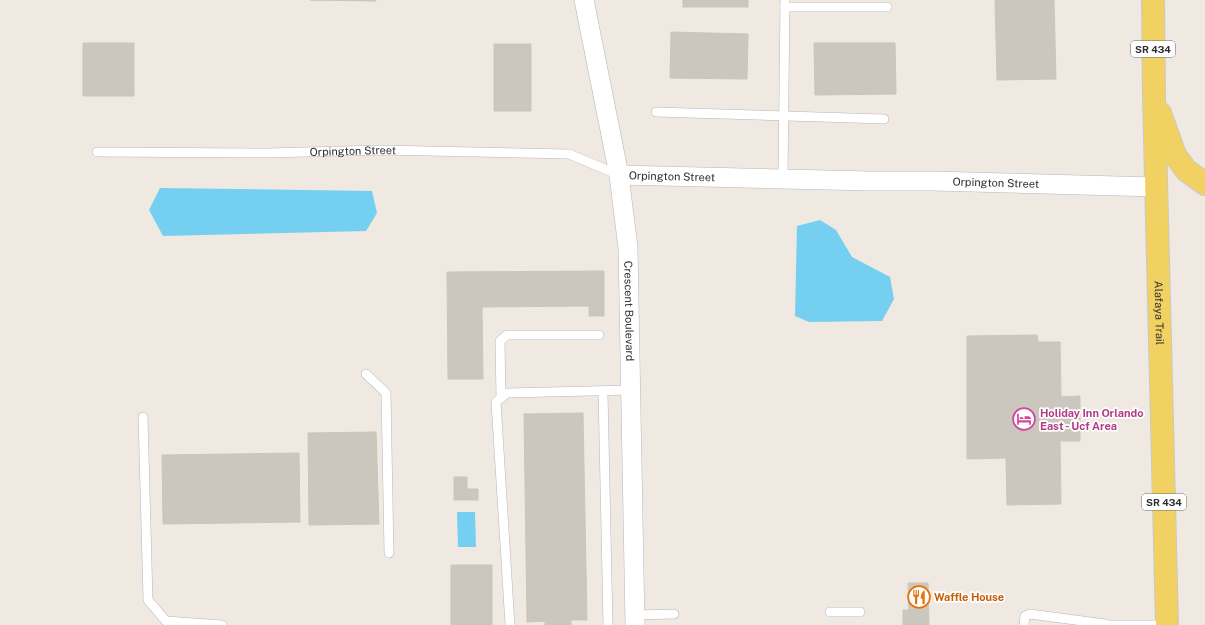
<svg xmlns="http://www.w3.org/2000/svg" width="1205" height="625" font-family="'Public Sans',sans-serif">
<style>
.water{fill:#75cff0}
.building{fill:#cbc7bf;stroke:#cbc5ba}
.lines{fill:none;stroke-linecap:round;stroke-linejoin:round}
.service-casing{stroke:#b4b7c1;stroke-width:10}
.minor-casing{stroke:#b4b7c1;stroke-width:20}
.primary-casing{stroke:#c9c9c9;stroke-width:24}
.service{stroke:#fff;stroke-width:9}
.minor{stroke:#fff;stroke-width:19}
.primary{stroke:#f2d163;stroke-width:22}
.labels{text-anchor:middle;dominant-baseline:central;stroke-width:3.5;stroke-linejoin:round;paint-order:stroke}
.shield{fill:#fff;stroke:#6d6d6d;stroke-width:1}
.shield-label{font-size:10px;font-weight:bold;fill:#2e2e2e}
.street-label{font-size:11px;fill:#2e2e2e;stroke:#fff}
.hotel-label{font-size:11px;font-weight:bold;fill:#b23c85;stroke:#fff;text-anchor:start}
.food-label{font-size:11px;font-weight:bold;fill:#c56008;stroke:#fff;text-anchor:start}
</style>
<rect width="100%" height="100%" fill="#efe9e1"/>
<!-- water -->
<path class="water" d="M 160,188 L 372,191 L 377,213 L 366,231 L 163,236 L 149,210 Z
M 820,220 L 836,230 L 852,257 L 890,277 L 894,299 L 882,321 L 809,322 L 795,316 L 797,226 Z
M 457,512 L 475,512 L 476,547 L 458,547 Z"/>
<!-- building -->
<path class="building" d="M 310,0 L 376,0 L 376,1 Z
M 683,0 L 748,0 L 748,7 L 683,7 Z
M 995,0 L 1054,0 L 1056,79 L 997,80 Z
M 671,32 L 748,34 L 747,79 L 670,78 Z
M 83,43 L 134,43 L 134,96 L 83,96 Z
M 814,43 L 895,43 L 896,94 L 815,95 Z
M 494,44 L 531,44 L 531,111 L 494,111 Z
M 604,271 L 604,316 L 589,316 L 589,306 L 482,307 L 483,379 L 448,379 L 447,272 Z
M 1037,335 L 1038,342 L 1060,342 L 1061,397 L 1080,396 L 1080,441 L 1060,441 L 1061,504 L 1007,505 L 1006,458 L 967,459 L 967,336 Z
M 583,413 L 587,620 L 571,620 L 571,625 L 545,625 L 545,621 L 527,622 L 524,414 Z
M 376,432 L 379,524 L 309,525 L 308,433 Z
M 299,453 L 300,522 L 163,524 L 162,455 Z
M 454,477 L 467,477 L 467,489 L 478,489 L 478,500 L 454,500 Z
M 451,565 L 492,565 L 492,625 L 451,625 Z
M 908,583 L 928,583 L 929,625 L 903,625 L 903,610 L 909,610 Z"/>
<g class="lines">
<!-- service casing -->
<g class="service-casing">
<g id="service">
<path d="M 785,7 L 887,7"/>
<path d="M 656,112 L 884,119"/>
<path id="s1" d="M 97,152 L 269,153 L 380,150 L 569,154 L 619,175"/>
<path d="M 783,179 L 785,0"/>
<path d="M 366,374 L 386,393 L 389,553"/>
<path d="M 603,391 L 608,625"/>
<path d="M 501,398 L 500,341 L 507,335 L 599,335"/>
<path d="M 143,417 L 148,600 L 166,621 L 222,625"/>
<path d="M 830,612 L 860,612"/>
<path d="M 635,615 L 674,614"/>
<path d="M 510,625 L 496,402 L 507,393 L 630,390"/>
<path d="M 1024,625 L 1025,616 L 1030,614 L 1105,624"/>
<path d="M 1105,625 L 1167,625"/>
</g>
</g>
<!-- minor casing -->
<g class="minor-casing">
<g id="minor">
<path id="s2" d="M 584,0 L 619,175 L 628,248 L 635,625"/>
<path id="s3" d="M 619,175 L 869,181 L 933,181 L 1156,187"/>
</g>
</g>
<!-- primary casing -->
<g class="primary-casing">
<g id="primary">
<path id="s4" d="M 1153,0 L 1154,97 L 1167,625"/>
<path d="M 1160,113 L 1175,155 L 1186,170 L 1205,184"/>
</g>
</g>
<!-- service -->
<use href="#service" class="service"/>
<!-- minor -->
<use href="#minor" class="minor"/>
<!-- primary -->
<use href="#primary" class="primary"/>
</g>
<!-- icons -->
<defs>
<g id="hotel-ring" transform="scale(1.15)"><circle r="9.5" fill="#fff" stroke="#d1479c" stroke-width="1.5"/><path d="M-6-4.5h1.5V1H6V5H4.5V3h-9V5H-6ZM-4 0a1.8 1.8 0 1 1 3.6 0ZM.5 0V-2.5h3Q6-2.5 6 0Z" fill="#d1479c"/></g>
<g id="restaurant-ring" transform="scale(1.15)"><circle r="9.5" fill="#fff" stroke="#e8710a" stroke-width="1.5"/><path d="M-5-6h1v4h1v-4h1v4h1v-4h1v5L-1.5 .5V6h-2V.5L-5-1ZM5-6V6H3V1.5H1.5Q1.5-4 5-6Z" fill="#e8710a"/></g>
</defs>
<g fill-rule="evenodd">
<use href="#hotel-ring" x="1024" y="419"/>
<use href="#restaurant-ring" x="919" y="597"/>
</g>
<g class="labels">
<!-- shield labels -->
<g class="shield">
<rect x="1131" y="41" width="44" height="16" rx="3"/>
<rect x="1142" y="494" width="44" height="16" rx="3"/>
</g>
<g class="shield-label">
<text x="1153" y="49">SR 434</text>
<text x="1164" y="502">SR 434</text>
</g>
<!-- street labels -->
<g class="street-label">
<text stroke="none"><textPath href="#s1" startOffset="256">Orpington Street</textPath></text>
<text stroke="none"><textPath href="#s3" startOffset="53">Orpington Street</textPath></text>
<text stroke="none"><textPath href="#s3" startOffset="377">Orpington Street</textPath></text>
<text stroke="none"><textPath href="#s2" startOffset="315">Crescent Boulevard</textPath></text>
<text stroke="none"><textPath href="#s4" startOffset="313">Alafaya Trail</textPath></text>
</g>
<!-- hotel labels -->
<g class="hotel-label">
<text x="1040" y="413">Holiday Inn Orlando<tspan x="1040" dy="13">East - Ucf Area</tspan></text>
</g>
<!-- food labels -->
<g class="food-label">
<text x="934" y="597">Waffle House</text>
</g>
</g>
</svg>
